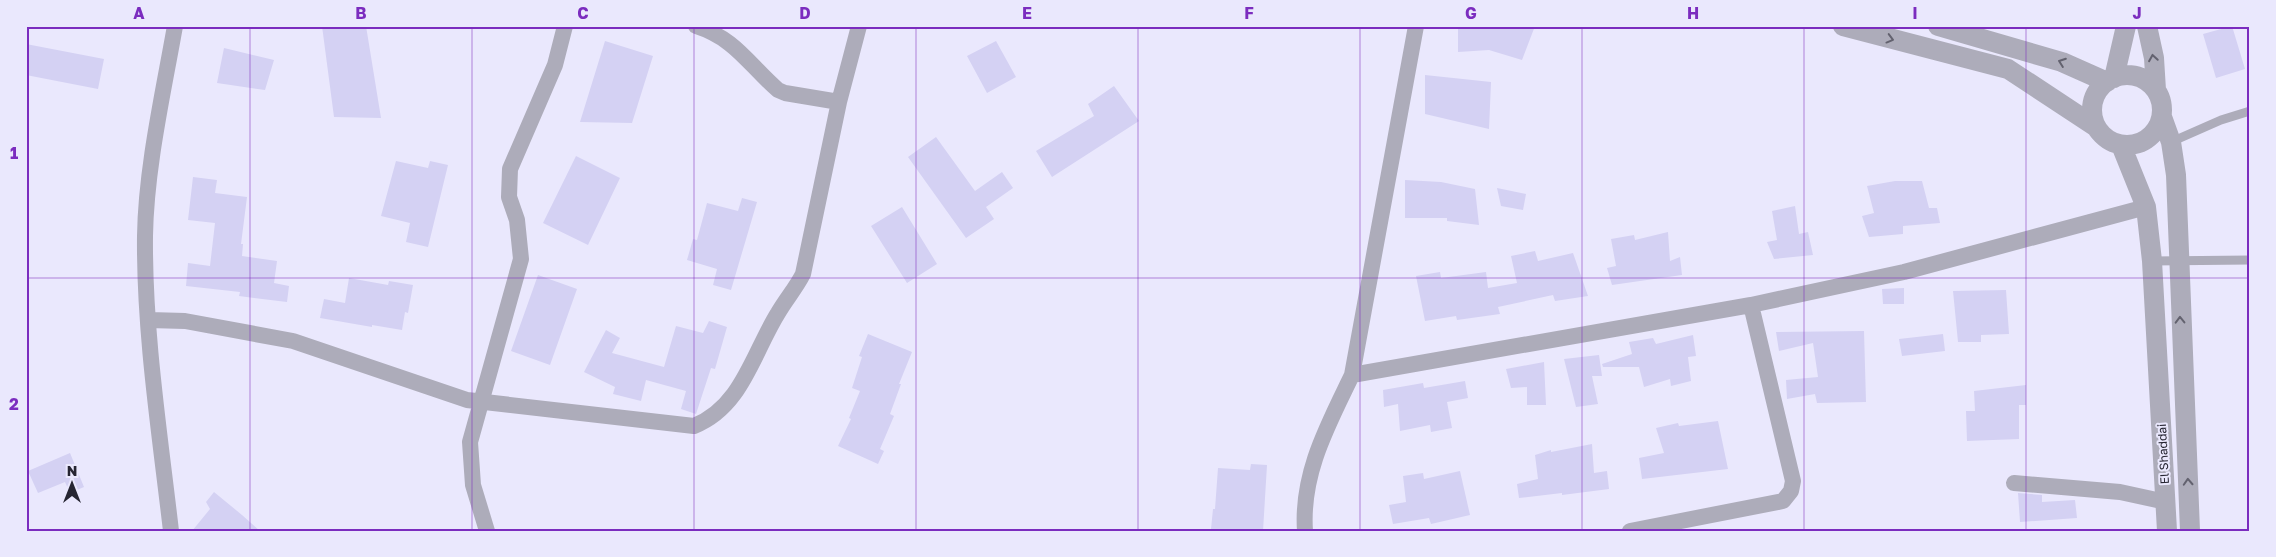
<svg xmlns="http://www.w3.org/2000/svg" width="2276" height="557" font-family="'Golos Text',sans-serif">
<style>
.building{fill:#d4d1f3}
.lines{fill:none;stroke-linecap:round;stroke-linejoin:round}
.service{stroke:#adacba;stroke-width:9}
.minor{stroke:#adacba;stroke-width:16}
.tertiary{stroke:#adacba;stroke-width:20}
.oneway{stroke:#63626f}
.grid{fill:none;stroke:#7b2cbf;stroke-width:1;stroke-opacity:0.55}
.labels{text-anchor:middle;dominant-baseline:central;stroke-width:4;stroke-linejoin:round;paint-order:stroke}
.street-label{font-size:12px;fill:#262532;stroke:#eae8fd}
.neatline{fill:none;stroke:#7b2cbf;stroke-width:2}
.grid-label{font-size:16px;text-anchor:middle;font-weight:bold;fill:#7b2cbf}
</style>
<rect width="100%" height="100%" fill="#eae8fd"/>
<!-- building -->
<path class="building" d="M 322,26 L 366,26 L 381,118 L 334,117 Z
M 1458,26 L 1535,26 L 1522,60 L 1489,50 L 1458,52 Z
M 2232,26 L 2245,69 L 2216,78 L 2203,34 Z
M 605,41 L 653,56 L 632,123 L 580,122 Z
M 996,41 L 1016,77 L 987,93 L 967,56 Z
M 26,44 L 104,59 L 98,89 L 26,75 Z
M 224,48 L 274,60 L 265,90 L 217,83 Z
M 1425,75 L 1491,82 L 1489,129 L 1425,114 Z
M 1114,86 L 1139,121 L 1052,177 L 1036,151 L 1094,116 L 1088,104 Z
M 936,137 L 975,191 L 1002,172 L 1013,188 L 986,207 L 994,219 L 966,238 L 908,157 Z
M 576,156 L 620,178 L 588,245 L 543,223 Z
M 396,161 L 428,168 L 430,161 L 448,165 L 428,247 L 406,242 L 410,223 L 381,216 Z
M 193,177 L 217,180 L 215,193 L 247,197 L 241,244 L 243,244 L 242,256 L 277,261 L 274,283 L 289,286 L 287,302 L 239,296 L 240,292 L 186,286 L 188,263 L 210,266 L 215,223 L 188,220 Z
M 1405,180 L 1441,182 L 1475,189 L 1479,225 L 1447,221 L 1447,218 L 1405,218 Z
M 1895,181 L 1922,181 L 1929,208 L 1937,208 L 1940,223 L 1903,226 L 1903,234 L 1869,237 L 1862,216 L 1874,213 L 1867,186 Z
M 1497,188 L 1526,194 L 1523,210 L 1501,206 Z
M 742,198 L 757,202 L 731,290 L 713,285 L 717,269 L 687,260 L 693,239 L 697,240 L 707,203 L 738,211 Z
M 1795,206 L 1799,234 L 1808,232 L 1813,255 L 1774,259 L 1767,242 L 1777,240 L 1772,211 Z
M 902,207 L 937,264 L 907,283 L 871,226 Z
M 1668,232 L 1670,261 L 1680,257 L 1682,275 L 1612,285 L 1607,268 L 1616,266 L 1611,239 L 1634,235 L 1635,240 Z
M 1535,251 L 1538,261 L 1573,253 L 1588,296 L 1555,301 L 1553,295 L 1498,307 L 1500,314 L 1457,320 L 1456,316 L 1425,321 L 1416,276 L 1440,272 L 1441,278 L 1486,272 L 1488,288 L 1517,283 L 1511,256 Z
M 538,275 L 577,289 L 550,365 L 511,351 Z
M 349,278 L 388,285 L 389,281 L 413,285 L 408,313 L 405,312 L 402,330 L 372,325 L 372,327 L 320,318 L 324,299 L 345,303 Z
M 1904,288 L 1904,304 L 1883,304 L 1882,289 Z
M 2006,290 L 2009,334 L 1981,335 L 1981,342 L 1958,342 L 1953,291 Z
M 709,321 L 727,327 L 715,369 L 711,368 L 696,414 L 681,409 L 686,391 L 646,380 L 641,401 L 613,394 L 615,387 L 584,372 L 606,330 L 620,338 L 612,353 L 664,367 L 676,326 L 703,333 Z
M 1864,331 L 1866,402 L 1817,403 L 1815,394 L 1787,399 L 1786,380 L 1818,377 L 1813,343 L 1779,351 L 1776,332 Z
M 868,334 L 912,352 L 899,384 L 901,384 L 890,414 L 894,416 L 880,449 L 884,451 L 878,464 L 838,446 L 851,419 L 849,418 L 860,391 L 852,388 L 862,357 L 859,356 Z
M 1943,334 L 1945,351 L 1902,356 L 1899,339 Z
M 1693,335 L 1696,356 L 1688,357 L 1691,381 L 1671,386 L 1670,379 L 1644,387 L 1639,367 L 1603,367 L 1602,364 L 1632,354 L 1629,342 L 1653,338 L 1656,344 Z
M 1599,355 L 1602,376 L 1592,376 L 1598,404 L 1576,407 L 1564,359 Z
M 1544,362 L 1546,405 L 1527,405 L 1527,387 L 1511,388 L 1506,369 Z
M 1465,381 L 1468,398 L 1447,402 L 1452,428 L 1431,432 L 1430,425 L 1400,431 L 1398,404 L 1384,407 L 1383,390 L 1423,383 L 1424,388 Z
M 2026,385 L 2026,405 L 2019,405 L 2019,439 L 1967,441 L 1966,411 L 1975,411 L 1974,391 Z
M 1718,421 L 1728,469 L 1642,479 L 1639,458 L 1664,453 L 1656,428 L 1678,423 L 1679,426 Z
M 1592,444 L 1594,473 L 1607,471 L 1609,489 L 1562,495 L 1562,493 L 1519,498 L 1517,484 L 1538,479 L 1535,455 L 1551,450 L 1551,452 Z
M 70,453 L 84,487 L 70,493 L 65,482 L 38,493 L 28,471 Z
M 1251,464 L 1267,465 L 1263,531 L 1211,529 L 1213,509 L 1215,509 L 1218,468 L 1250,470 Z
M 1460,471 L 1470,515 L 1431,524 L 1429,518 L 1393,524 L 1389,505 L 1406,502 L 1403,476 L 1423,473 L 1424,479 Z
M 214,492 L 242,515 L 260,531 L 192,531 L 210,509 L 206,502 Z
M 2018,493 L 2042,495 L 2042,502 L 2075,500 L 2077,518 L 2020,522 Z"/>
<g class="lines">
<!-- service -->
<path class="service" d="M 2171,142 L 2221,120 L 2250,111
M 2152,261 L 2250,260"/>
<!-- minor -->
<path class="minor" d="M 696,26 C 736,39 748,64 778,90 L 785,93 L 839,102
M 149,320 L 185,321 L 293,341 L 467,400 L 694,426 C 742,407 753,353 778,313 C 786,299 796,288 803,274 L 839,102 L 859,26
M 1352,375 L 1416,26
M 2014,483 L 2120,492 L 2166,502
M 171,531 C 160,435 144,333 145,236 C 146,168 163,94 175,26
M 487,531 L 473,485 L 470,442 L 521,259 L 517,220 L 509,197 L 510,169 L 555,65 L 565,26
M 1305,531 C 1301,473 1328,425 1352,375 L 1751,305 L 1904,272 L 2146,207
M 1630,531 L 1783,501 L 1791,491 L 1793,481 L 1751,305"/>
<!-- tertiary -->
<path class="tertiary" d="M 1843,26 L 2008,69 L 2096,127
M 1938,26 L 2062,62 L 2107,82
M 2147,26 L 2154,58 L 2156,90
M2092 110a35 35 0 1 1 70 0a35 35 0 1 1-70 0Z
M 2114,78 L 2126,26
M 2162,117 L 2171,142 L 2176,175 L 2190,531
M 2121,145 L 2146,207 L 2152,261 L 2167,531"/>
</g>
<!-- one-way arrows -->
<defs><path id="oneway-chevron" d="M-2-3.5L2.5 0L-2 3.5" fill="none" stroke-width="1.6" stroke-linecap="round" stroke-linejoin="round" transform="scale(1.25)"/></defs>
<g class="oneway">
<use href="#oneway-chevron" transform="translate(1890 39) rotate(15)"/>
<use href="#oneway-chevron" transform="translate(2153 58) rotate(-99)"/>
<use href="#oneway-chevron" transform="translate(2062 62) rotate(-160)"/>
<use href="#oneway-chevron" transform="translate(2180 320) rotate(-91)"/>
<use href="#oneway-chevron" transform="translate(2188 482) rotate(-93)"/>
</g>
<!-- grid -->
<path class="grid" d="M 250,26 L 250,531M 472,26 L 472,531M 694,26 L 694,531M 916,26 L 916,531M 1138,26 L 1138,531M 1360,26 L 1360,531M 1582,26 L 1582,531M 1804,26 L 1804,531M 2026,26 L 2026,531M 26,278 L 2250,278"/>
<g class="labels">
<!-- street labels -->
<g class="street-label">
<text transform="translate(2163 454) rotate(-93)">El Shaddai</text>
</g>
</g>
<!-- border -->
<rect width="2276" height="557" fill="none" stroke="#eae8fd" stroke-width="55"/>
<!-- north arrow -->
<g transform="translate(72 484)" stroke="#eae8fd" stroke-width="4" paint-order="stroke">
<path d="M0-4L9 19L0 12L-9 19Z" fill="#262532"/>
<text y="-8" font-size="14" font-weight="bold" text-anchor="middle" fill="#262532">N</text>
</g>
<rect x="28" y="28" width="2220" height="502" class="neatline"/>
<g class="grid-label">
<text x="139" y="19">A</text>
<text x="361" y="19">B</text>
<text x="583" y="19">C</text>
<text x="805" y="19">D</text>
<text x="1027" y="19">E</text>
<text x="1249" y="19">F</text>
<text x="1471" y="19">G</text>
<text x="1693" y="19">H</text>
<text x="1915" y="19">I</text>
<text x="2137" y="19">J</text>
<text x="14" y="159">1</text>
<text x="14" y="410">2</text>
</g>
</svg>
